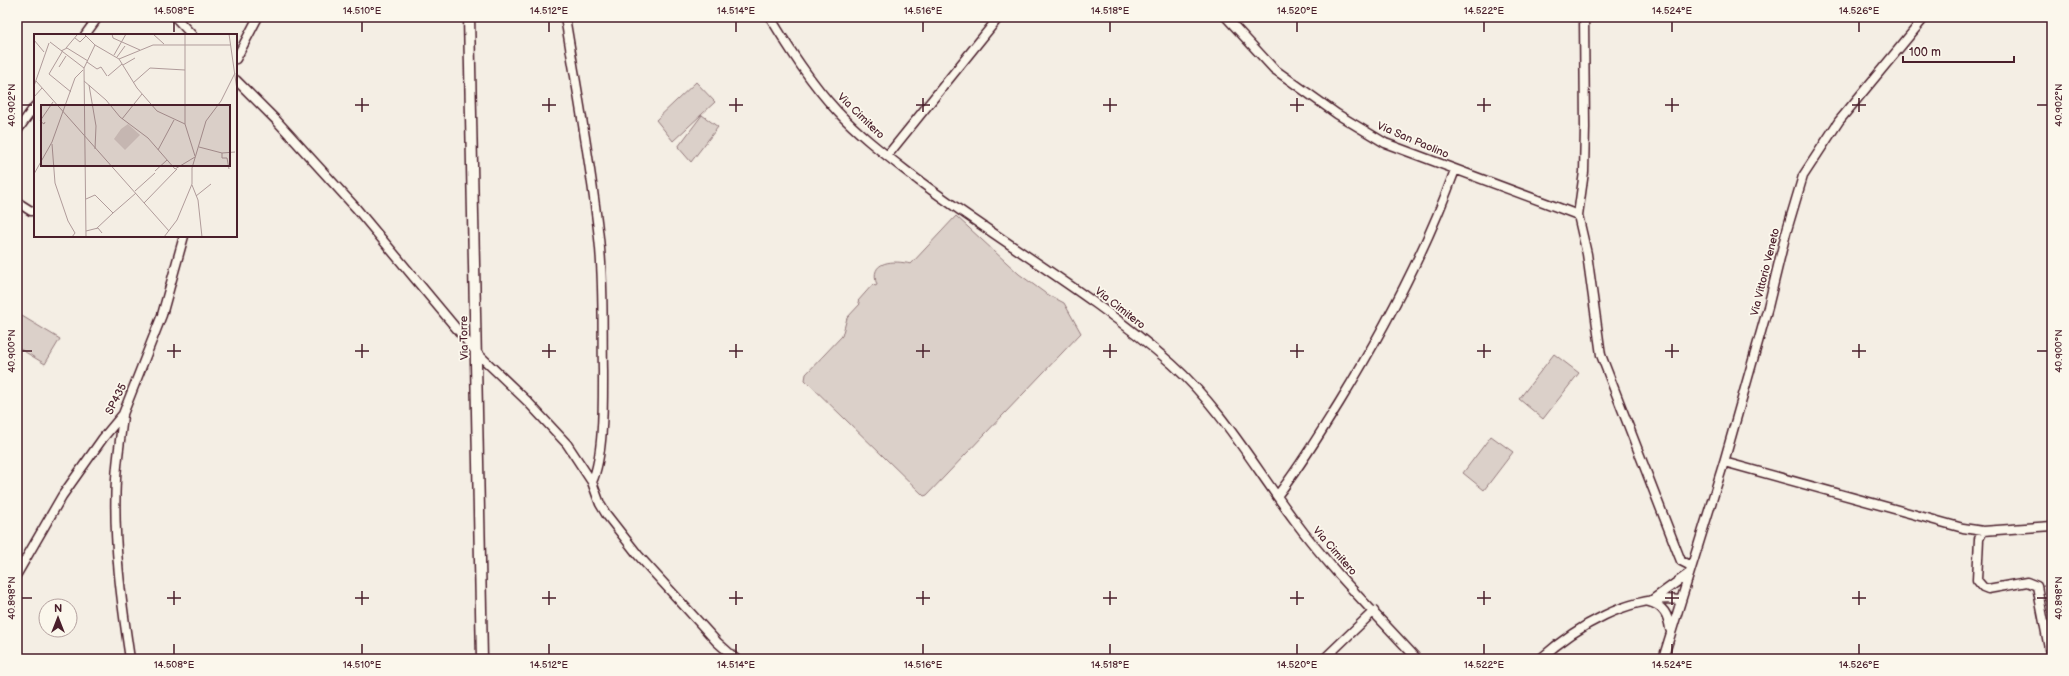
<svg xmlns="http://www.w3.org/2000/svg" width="2069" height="676" font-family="'Balsamiq Sans',sans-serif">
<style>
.green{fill:#dbd0c9;stroke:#92787a}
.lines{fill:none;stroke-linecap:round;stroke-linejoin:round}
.minor-casing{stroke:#4a1f2b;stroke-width:11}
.major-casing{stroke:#4a1f2b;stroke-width:13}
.minor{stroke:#fbf7ec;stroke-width:8}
.major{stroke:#fbf7ec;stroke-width:10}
.ticks{fill:none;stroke:#4a1f2b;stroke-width:1.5}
.labels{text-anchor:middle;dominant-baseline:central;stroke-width:3.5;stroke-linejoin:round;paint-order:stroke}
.street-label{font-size:11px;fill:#4a1f2b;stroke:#fbf7ec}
.inset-road{fill:none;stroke:#b09b9a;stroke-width:1}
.view{fill:#4a1f2b;fill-opacity:0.15;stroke:#4a1f2b;stroke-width:2}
.inset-edge{fill:none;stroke:#4a1f2b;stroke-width:2}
.neatline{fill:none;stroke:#4a1f2b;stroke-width:1.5}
.ticks-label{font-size:10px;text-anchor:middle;fill:#4a1f2b}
</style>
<rect width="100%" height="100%" fill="#f4eee4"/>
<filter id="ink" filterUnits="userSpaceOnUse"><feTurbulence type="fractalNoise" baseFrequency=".025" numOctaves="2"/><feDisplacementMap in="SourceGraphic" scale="8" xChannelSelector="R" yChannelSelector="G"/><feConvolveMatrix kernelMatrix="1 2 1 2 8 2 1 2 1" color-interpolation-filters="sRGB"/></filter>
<g filter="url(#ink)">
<!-- green -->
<path class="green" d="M 696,82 L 715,102 L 673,141 L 656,120 Z
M 702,115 L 718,127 L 691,162 L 678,147 Z
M 956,216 L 1019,274 L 1045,293 L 1064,303 L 1081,333 L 927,495 L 924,496 L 805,380 L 806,374 L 842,336 L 847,318 L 860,304 L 858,301 L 873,284 L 875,286 L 877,285 C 868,260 894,260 911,264 Z
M 17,313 L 60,339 L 45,364 L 17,347 Z
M 1554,354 L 1579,373 L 1543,419 L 1519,399 Z
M 1491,436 L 1513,452 L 1484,490 L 1463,473 Z"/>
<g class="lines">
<!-- minor casing -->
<g class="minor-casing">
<path id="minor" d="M 175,17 L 192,35
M 565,17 C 577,90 591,164 599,238 C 604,282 602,327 603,371 C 603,401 604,455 592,482
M 770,17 C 790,50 811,83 837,111 C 861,137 890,158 918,180 C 1002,243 1094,295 1172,364 C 1222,409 1255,468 1295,521 C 1331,570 1376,614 1417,659
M 1226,17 L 1274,69 L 1337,114 L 1385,143 L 1578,215
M 1584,17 L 1585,128 L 1584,172 L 1578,215 L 1587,254 L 1601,355 L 1679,556 L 1681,561 L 1691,566
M 85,35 L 98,17
M 236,59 L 258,17
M 236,80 L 276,120 L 356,208 L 476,352 L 527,401 L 567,444 L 592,482 L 600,504 L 606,514 L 638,555 L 717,642 L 736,659
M 17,131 L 35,106
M 887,156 L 999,17
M 17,202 L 31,211 L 35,210
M 123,415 C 121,436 117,458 116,479 C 113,540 121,599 130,659
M 1724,462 L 1963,528 L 1983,531 L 2052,526
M 1277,496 C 1300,467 1319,435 1339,403 C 1385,328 1425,253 1455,170
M 1983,531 L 1979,539 L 1977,580 L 1983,587 L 1988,589 L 2027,582 L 2037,586 L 2051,659
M 17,574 L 62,496 L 103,438 L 123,414 L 162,315 L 184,236
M 1652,600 L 1688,574
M 1649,602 C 1664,606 1668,615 1670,629
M 1324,659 L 1374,611
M 1540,659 C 1576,627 1630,594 1680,600
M 1663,659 L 1724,462 L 1768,307 L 1786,233 L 1803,176 L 1839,121 L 1925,17"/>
</g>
<!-- major casing -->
<g class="major-casing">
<path id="major" d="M 469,17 L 482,659"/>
</g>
<!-- minor -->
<use href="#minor" class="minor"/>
<!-- major -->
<use href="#major" class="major"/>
</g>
</g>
<!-- ticks -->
<path class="ticks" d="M 174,22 L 174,32M 362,22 L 362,32M 549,22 L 549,32M 736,22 L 736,32M 923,22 L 923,32M 1110,22 L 1110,32M 1297,22 L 1297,32M 1484,22 L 1484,32M 1672,22 L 1672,32M 1859,22 L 1859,32M 362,98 L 362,112M 549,98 L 549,112M 736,98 L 736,112M 923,98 L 923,112M 1110,98 L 1110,112M 1297,98 L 1297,112M 1484,98 L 1484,112M 1672,98 L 1672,112M 1859,98 L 1859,112M 22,105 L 32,105M 355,105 L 369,105M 542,105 L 556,105M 729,105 L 743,105M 916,105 L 930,105M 1103,105 L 1117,105M 1290,105 L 1304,105M 1477,105 L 1491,105M 1665,105 L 1679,105M 1852,105 L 1866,105M 2037,105 L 2047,105M 174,344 L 174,358M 362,344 L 362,358M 549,344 L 549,358M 736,344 L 736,358M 923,344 L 923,358M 1110,344 L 1110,358M 1297,344 L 1297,358M 1484,344 L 1484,358M 1672,344 L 1672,358M 1859,344 L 1859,358M 22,351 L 32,351M 167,351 L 181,351M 355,351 L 369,351M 542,351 L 556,351M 729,351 L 743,351M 916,351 L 930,351M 1103,351 L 1117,351M 1290,351 L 1304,351M 1477,351 L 1491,351M 1665,351 L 1679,351M 1852,351 L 1866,351M 2037,351 L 2047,351M 174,591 L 174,605M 362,591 L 362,605M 549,591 L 549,605M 736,591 L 736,605M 923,591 L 923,605M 1110,591 L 1110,605M 1297,591 L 1297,605M 1484,591 L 1484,605M 1672,591 L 1672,605M 1859,591 L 1859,605M 22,598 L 32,598M 167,598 L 181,598M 355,598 L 369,598M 542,598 L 556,598M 729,598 L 743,598M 916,598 L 930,598M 1103,598 L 1117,598M 1290,598 L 1304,598M 1477,598 L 1491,598M 1665,598 L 1679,598M 1852,598 L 1866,598M 2037,598 L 2047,598M 174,644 L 174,654M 362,644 L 362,654M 549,644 L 549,654M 736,644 L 736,654M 923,644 L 923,654M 1110,644 L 1110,654M 1297,644 L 1297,654M 1484,644 L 1484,654M 1672,644 L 1672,654M 1859,644 L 1859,654"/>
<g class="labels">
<!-- street labels -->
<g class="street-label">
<text transform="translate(861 116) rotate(44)">Via Cimitero</text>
<text transform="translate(1413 140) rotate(23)">Via San Paolino</text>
<text transform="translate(1765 272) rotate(-76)">Via Vittorio Veneto</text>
<text transform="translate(1120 308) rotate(38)">Via Cimitero</text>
<text transform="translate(464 338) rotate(-91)">Via Torre</text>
<text transform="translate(116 399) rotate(-63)">SP435</text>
<text transform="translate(1335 551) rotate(49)">Via Cimitero</text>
</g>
</g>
<!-- overview -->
<g transform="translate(34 34)">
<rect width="203" height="203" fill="#f4eee4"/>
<path d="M 94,90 L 106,101 L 91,116 L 80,105 L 87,95 Z" fill="#dbd0c9"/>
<path class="inset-road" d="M 50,0 L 61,11 L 85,25 L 103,54 L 123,77 L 151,90M 78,0 L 79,4 L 106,16M 119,0 L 130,10M 151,0 L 151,90 L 161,122M 195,0 L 203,56M 41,4 L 46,8 L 52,2M 0,6 L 10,18M 16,8 L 50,34 L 52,203M 32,14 L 43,1M 27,17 L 33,14 L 54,27M 28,18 L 15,40 L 37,58M 80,21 L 92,0M 83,23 L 91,12M 85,25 L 119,11 L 196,11M 53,28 L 63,35 L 67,33 L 73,42M 89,31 L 101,24M 25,33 L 32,22M 50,34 L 61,11M 74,42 L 88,30M 2,47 L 135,197M 50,47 L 72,66 L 86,83 L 114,104 L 141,135 L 161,123M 99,49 L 116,34 L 151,36M 55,51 L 62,92 L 61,115M 0,52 L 15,9M 0,63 L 8,54M 88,85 L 108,60M 11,88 L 10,90 L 6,87 L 19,68M 18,110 L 21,149 L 34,187 L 41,199 L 38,203M 165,113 L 188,119 L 201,118M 124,116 L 140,86M 188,119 L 188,124 L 193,124 L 195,135M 121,137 L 133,126M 0,140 L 18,108 L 41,44 L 49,36M 158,151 L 164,166 L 168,203M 101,157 L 121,139M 162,162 L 177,150M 52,165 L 61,161 L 79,179 L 102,159M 110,169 L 143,135M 62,195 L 79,179M 52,197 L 64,194 L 68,199M 130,203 L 143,186 L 158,150 L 158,134 L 172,87 L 187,67 L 201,39"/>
<path class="view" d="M 7,71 L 196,71 L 196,132 L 7,132 Z"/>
<rect width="203" height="203" class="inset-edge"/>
</g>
<!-- margin -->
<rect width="2069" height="676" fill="none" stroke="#fbf7ec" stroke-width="44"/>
<!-- north arrow -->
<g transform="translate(58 618)"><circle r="19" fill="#fbf7ec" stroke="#b4a19f"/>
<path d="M0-3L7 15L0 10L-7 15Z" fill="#4a1f2b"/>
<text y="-6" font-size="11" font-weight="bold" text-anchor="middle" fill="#4a1f2b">N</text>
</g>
<!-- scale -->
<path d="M1903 56v6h111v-6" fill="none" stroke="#4a1f2b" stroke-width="2"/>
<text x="1909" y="56" font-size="12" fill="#4a1f2b" stroke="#fbf7ec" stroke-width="3" paint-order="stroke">100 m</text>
<rect x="22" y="22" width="2025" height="632" class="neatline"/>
<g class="ticks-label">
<text x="174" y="14">14.508°E</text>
<text x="362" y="14">14.510°E</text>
<text x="549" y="14">14.512°E</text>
<text x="736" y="14">14.514°E</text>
<text x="923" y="14">14.516°E</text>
<text x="1110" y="14">14.518°E</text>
<text x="1297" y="14">14.520°E</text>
<text x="1484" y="14">14.522°E</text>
<text x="1672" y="14">14.524°E</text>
<text x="1859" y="14">14.526°E</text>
<text transform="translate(11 105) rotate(-90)" y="4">40.902°N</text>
<text transform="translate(2058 105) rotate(-90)" y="4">40.902°N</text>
<text transform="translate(11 351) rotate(-90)" y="4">40.900°N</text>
<text transform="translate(2058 351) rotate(-90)" y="4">40.900°N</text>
<text transform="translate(11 598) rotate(-90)" y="4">40.898°N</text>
<text transform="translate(2058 598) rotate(-90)" y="4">40.898°N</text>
<text x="174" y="668">14.508°E</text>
<text x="362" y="668">14.510°E</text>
<text x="549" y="668">14.512°E</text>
<text x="736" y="668">14.514°E</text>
<text x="923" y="668">14.516°E</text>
<text x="1110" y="668">14.518°E</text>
<text x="1297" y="668">14.520°E</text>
<text x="1484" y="668">14.522°E</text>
<text x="1672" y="668">14.524°E</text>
<text x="1859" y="668">14.526°E</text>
</g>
</svg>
